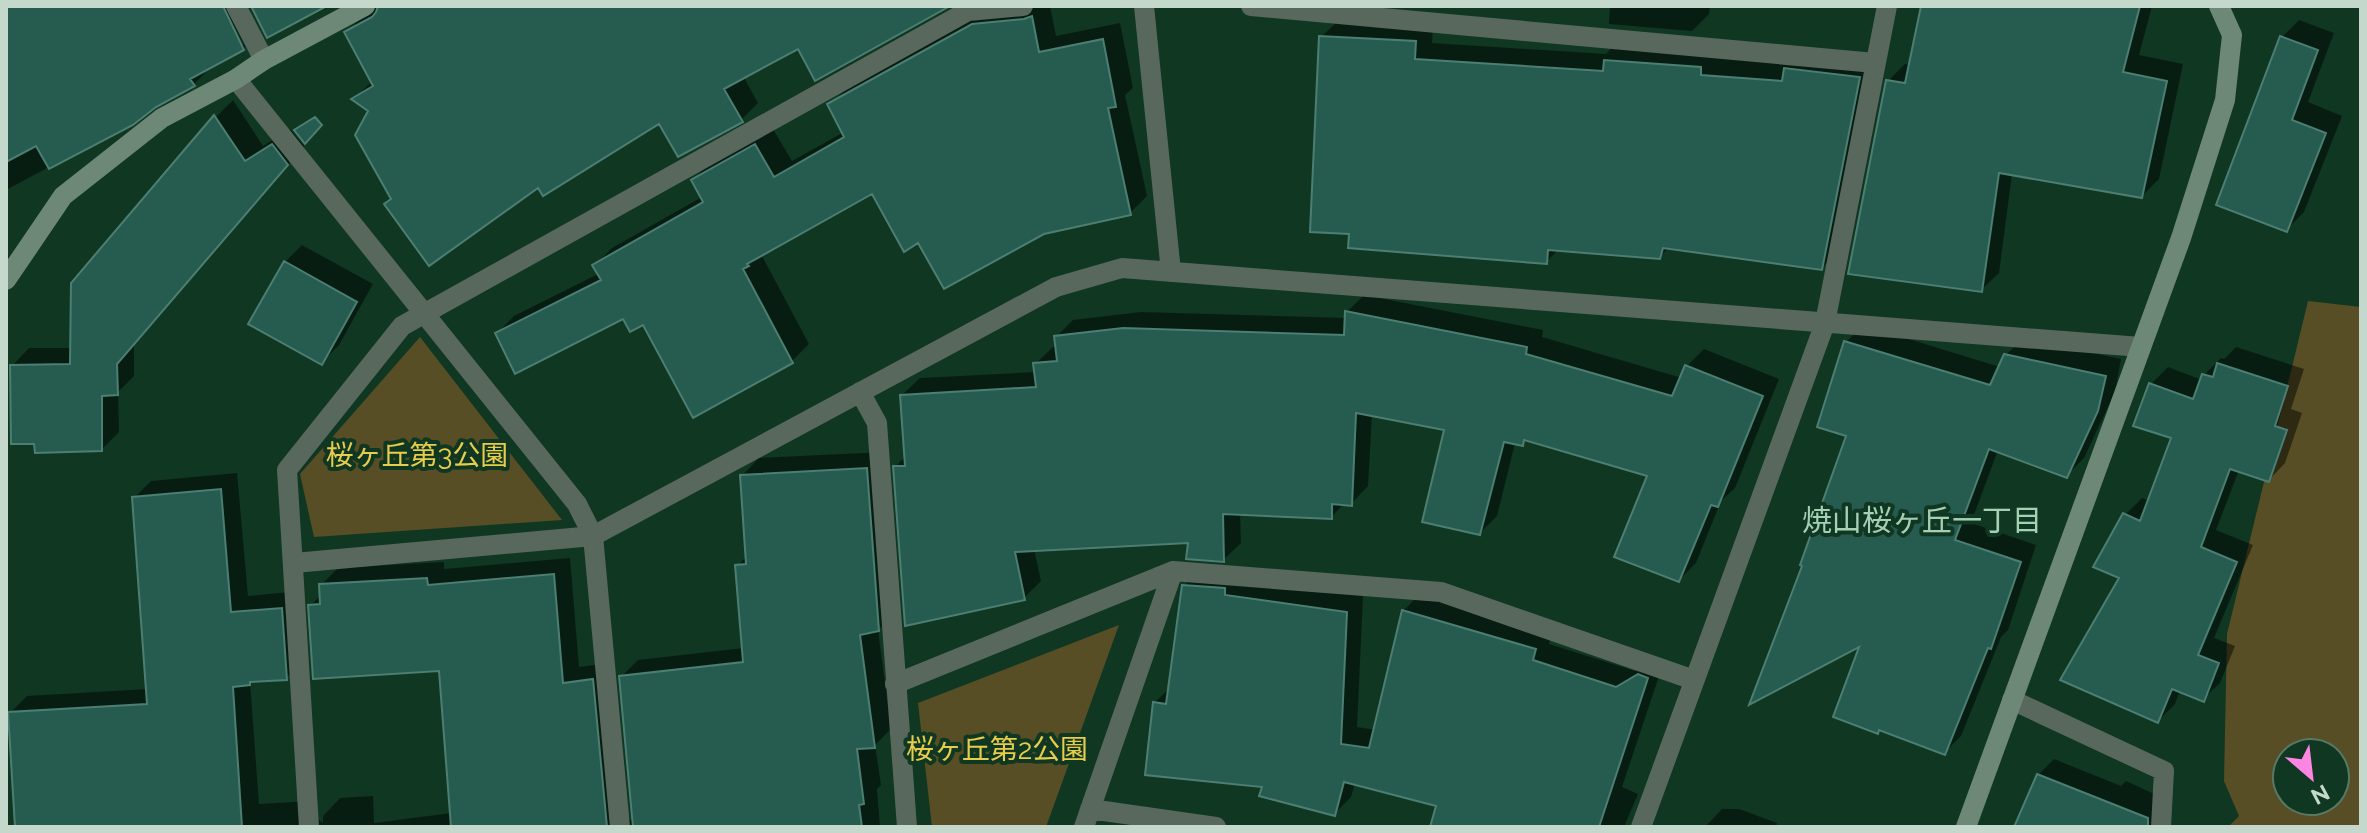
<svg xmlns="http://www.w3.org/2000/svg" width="2367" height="833" font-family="Raleway,'Noto Sans JP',sans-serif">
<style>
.green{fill:#574e25;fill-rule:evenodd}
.shadow{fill:#0007}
.building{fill:#265c50;stroke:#4c7e72;stroke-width:2}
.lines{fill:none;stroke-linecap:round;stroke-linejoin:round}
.street{stroke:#58685d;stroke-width:20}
.secondary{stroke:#6e8877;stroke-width:20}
.labels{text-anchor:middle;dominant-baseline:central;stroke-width:8;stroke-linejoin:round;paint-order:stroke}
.park-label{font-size:28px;fill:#e8cc4c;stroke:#103722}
.neighbourhood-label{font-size:30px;fill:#a6d0b5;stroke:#103722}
</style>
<rect width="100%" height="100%" fill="#103722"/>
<!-- green -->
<path class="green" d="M 2308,301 L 2361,307 L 2361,827 L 2228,827 L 2239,816 L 2224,781 L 2227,634 ZM 2287,753 L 2335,753 L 2335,801 L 2287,801 Z
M 420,337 L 562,520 L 314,537 L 300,474 Z
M 1119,625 L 1046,827 L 932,827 L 918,703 Z"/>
<!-- shadow -->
<path class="shadow" d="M 6,6 L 219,6 L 240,45 L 244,45 L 224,6 L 247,6 L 260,32 L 243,49 L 211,67 L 194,84 L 155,105 L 131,123 L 6,190 Z
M 253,6 L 331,6 L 301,21 L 300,18 Z
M 379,6 L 875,6 L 743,76 L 758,103 L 741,120 L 660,121 L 539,185 L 393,199 L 371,110 L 354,98 L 373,81 L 347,32 L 364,15 Z
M 1030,6 L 1050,6 L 1056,36 L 1120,23 L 1133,88 L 1125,95 L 1147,196 L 1130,213 L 919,240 L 873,191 L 761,254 L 809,344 L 792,361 L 694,415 L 643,322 L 624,317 L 497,333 L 514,316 L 600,273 L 595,265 L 612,248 L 702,197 L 693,180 L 710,163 L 773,129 L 792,161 L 844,132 L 830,105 L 847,88 L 976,16 Z
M 1610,6 L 1710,6 L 1709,14 L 1692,31 L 1609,24 Z
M 1923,6 L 2152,6 L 2139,55 L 2183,64 L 2159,179 L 2142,196 L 2012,174 L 1999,273 L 1981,290 L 1888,81 L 1905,64 L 1911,65 Z
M 1339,20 L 1433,24 L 1432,43 L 1606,54 L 1624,35 L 1876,60 L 1839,251 L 1821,268 L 1669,247 L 1660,257 L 1559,249 L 1546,262 L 1351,232 L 1321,37 Z
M 2299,20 L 2334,33 L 2308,102 L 2342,116 L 2304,212 L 2287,229 L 2282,37 Z
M 233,100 L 263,146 L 290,129 L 304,146 L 134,345 L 134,376 L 118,392 L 119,432 L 102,449 L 12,366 L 29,348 L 72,348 L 73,284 L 216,117 Z
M 302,245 L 373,284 L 339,345 L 322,362 L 285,262 Z
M 1364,295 L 1543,330 L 1542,337 L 1682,378 L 1687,366 L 1704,349 L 1779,379 L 1735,488 L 1721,501 L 1696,563 L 1679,580 L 1650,475 L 1527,439 L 1522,444 L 1515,443 L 1497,516 L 1480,533 L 1446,429 L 1372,414 L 1368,486 L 1351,504 L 1345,503 L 1331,517 L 1240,513 L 1241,543 L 1223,560 L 1191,541 L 1034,549 L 1041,581 L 1024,598 L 895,467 L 906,456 L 902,395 L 920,378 L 1036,372 L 1035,364 L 1053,347 L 1057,346 L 1056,337 L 1073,320 L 1141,312 L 1347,318 L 1347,312 Z
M 1863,325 L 2000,367 L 2006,355 L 2023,338 L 2121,359 L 2115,392 L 2084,458 L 2067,475 L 1998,450 L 1971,523 L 2036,545 L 2008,630 L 2001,637 L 1961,736 L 1944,753 L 1881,728 L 1877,732 L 1863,642 L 1804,564 L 1849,434 L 1846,342 Z
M 2236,347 L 2304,369 L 2291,409 L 2302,413 L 2285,463 L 2269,480 L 2239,470 L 2216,530 L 2253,545 L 2214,638 L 2235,646 L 2220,683 L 2203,699 L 2180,690 L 2175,704 L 2158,721 L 2125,515 L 2142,498 L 2150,501 L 2174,437 L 2151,384 L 2168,367 L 2202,380 L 2204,375 L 2221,358 L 2224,359 Z
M 884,452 L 896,612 L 878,630 L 891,729 L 875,745 L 881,785 L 877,789 L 880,827 L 17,827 L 10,713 L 27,696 L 148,689 L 134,498 L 151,481 L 237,473 L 248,596 L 299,591 L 303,661 L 286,678 L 250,682 L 259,804 L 312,801 L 314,816 L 323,823 L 323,816 L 340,798 L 373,796 L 374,823 L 452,813 L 441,669 L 310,606 L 321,595 L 321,585 L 338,568 L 444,562 L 444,569 L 570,558 L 579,667 L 610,663 L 627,818 L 635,822 L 621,677 L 638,660 L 744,648 L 737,566 L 747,556 L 742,476 L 759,458 Z
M 1201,569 L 1363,596 L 1357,727 L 1376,730 L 1403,611 L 1420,594 L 1552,633 L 1549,644 L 1635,671 L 1657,658 L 1664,661 L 1622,787 L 1638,794 L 1624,827 L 1432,827 L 1438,804 L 1355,783 L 1351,797 L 1334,814 L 1264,785 L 1154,703 L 1170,688 L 1184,586 Z
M 2054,759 L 2121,786 L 2126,781 L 2163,798 L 2152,827 L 2017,827 L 2038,775 Z
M 1722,809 L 1739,809 L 1777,823 L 1776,827 L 1705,827 Z"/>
<!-- building -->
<path class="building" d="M 6,6 L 223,6 L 244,50 L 190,79 L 195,86 L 156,107 L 133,125 L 49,169 L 36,146 L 6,162 Z
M 251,6 L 327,6 L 267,38 Z
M 378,6 L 950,6 L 815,81 L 798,49 L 724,89 L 743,122 L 678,157 L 659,124 L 543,196 L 538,188 L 429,266 L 384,204 L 391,199 L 355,135 L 368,111 L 351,99 L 373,86 L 344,32 L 372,17 L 376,12 Z
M 1921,6 L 2140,6 L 2123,72 L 2167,81 L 2142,198 L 1999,173 L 1982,292 L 1848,274 L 1886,80 L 1905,83 Z
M 1032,16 L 1039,52 L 1103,39 L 1116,107 L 1108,108 L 1131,215 L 1044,234 L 944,289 L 918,243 L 904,252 L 872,194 L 747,264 L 749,266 L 743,269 L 793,363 L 693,418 L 643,325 L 630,332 L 623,319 L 515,374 L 495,333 L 601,280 L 592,265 L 703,202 L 691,180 L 755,144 L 774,177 L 844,137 L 827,104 L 972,24 L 1024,19 Z
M 1319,36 L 1416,41 L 1415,59 L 1603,71 L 1604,60 L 1701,67 L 1701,75 L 1782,81 L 1784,68 L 1860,77 L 1822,270 L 1663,248 L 1660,259 L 1548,250 L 1547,264 L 1348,248 L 1349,234 L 1310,232 Z
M 2280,36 L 2318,50 L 2292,120 L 2326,133 L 2287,232 L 2216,205 Z
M 214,115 L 245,161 L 272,144 L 288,165 L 117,364 L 118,395 L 102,396 L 102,451 L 35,453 L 34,444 L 11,444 L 10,365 L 70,364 L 71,283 Z
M 315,117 L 322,125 L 305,144 L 294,130 Z
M 284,261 L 357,302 L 322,365 L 248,324 Z
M 1345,311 L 1527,347 L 1526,354 L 1672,396 L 1685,365 L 1763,396 L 1718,507 L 1711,505 L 1679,582 L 1614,557 L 1647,476 L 1524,440 L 1523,446 L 1504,442 L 1480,535 L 1422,522 L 1444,430 L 1356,413 L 1352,506 L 1332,504 L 1332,519 L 1223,514 L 1224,562 L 1186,559 L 1188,543 L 1015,552 L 1025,600 L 905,626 L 893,466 L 905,466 L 900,395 L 1036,387 L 1033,363 L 1057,361 L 1054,336 L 1123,328 L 1344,335 Z
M 1844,341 L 1990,385 L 2004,354 L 2106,376 L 2098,411 L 2067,478 L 1989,449 L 1955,540 L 2021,562 L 1991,649 L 1988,648 L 1945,755 L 1879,730 L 1878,734 L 1833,717 L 1859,647 L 1749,705 L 1802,566 L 1800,565 L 1846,436 L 1817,427 Z
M 2217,363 L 2288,386 L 2275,426 L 2287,430 L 2269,482 L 2230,469 L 2201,547 L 2237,562 L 2198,655 L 2219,663 L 2204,702 L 2172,689 L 2158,723 L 2060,680 L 2119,578 L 2093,567 L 2123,513 L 2140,521 L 2171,438 L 2133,426 L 2149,383 L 2193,399 L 2202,374 L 2213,377 Z
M 867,468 L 879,631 L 860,635 L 875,748 L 857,749 L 864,804 L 859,805 L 862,827 L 633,827 L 619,676 L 743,662 L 735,565 L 746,564 L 740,475 Z
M 221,489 L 231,612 L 282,608 L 287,680 L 250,682 L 250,685 L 233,687 L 242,827 L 15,827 L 8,712 L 147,704 L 132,497 Z
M 554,574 L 563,683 L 593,679 L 607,827 L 451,827 L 439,671 L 313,679 L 308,605 L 320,604 L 319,584 L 427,578 L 428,585 Z
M 1182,585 L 1225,588 L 1225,595 L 1347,612 L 1341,744 L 1369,748 L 1402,610 L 1536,649 L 1533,660 L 1616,687 L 1638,674 L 1648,678 L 1599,827 L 1430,827 L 1436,806 L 1344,782 L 1335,816 L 1259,796 L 1262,787 L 1145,775 L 1153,702 L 1166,704 Z
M 2037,774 L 2148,818 L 2148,827 L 2014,827 Z"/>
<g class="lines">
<!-- street -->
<path class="street" d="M 236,6 L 264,60
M 1144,6 L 1171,272
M 1251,6 L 1875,63
M 236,79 L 577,504 L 593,536 L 294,563
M 860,392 L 877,423 L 907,827
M 895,684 L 1173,571 L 1441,592 L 1694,680
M 2012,700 L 2164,771 L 2161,827
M 1090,809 L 1216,827
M 309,827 L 287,470 L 402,326 L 968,11 L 1023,6
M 620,827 L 593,536 L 1056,287 L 1122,268 L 2141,347
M 1084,827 L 1173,571
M 1641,827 L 1825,323 L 1887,6"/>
<!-- secondary -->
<path class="secondary" d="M 6,280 L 63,196 L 162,118 L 236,79 L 264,60 L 365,6
M 1966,827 L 2181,238 L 2225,100 L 2232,35 L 2219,6"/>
</g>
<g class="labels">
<!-- park labels -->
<g class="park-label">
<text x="417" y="455">桜ヶ丘第3公園</text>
<text x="997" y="749">桜ヶ丘第2公園</text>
</g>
<!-- neighbourhood labels -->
<g class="neighbourhood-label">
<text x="1922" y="520">焼山桜ヶ丘一丁目</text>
</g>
</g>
<!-- border -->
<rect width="2367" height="833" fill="none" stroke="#c4d9cb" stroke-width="16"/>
<!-- north arrow -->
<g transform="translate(2311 777) rotate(152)"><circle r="38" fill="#103722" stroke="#587866" stroke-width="2"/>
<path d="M0-6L14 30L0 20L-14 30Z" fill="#fd86e2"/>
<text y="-12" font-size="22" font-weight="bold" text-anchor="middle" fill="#c4d9cb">N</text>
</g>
</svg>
